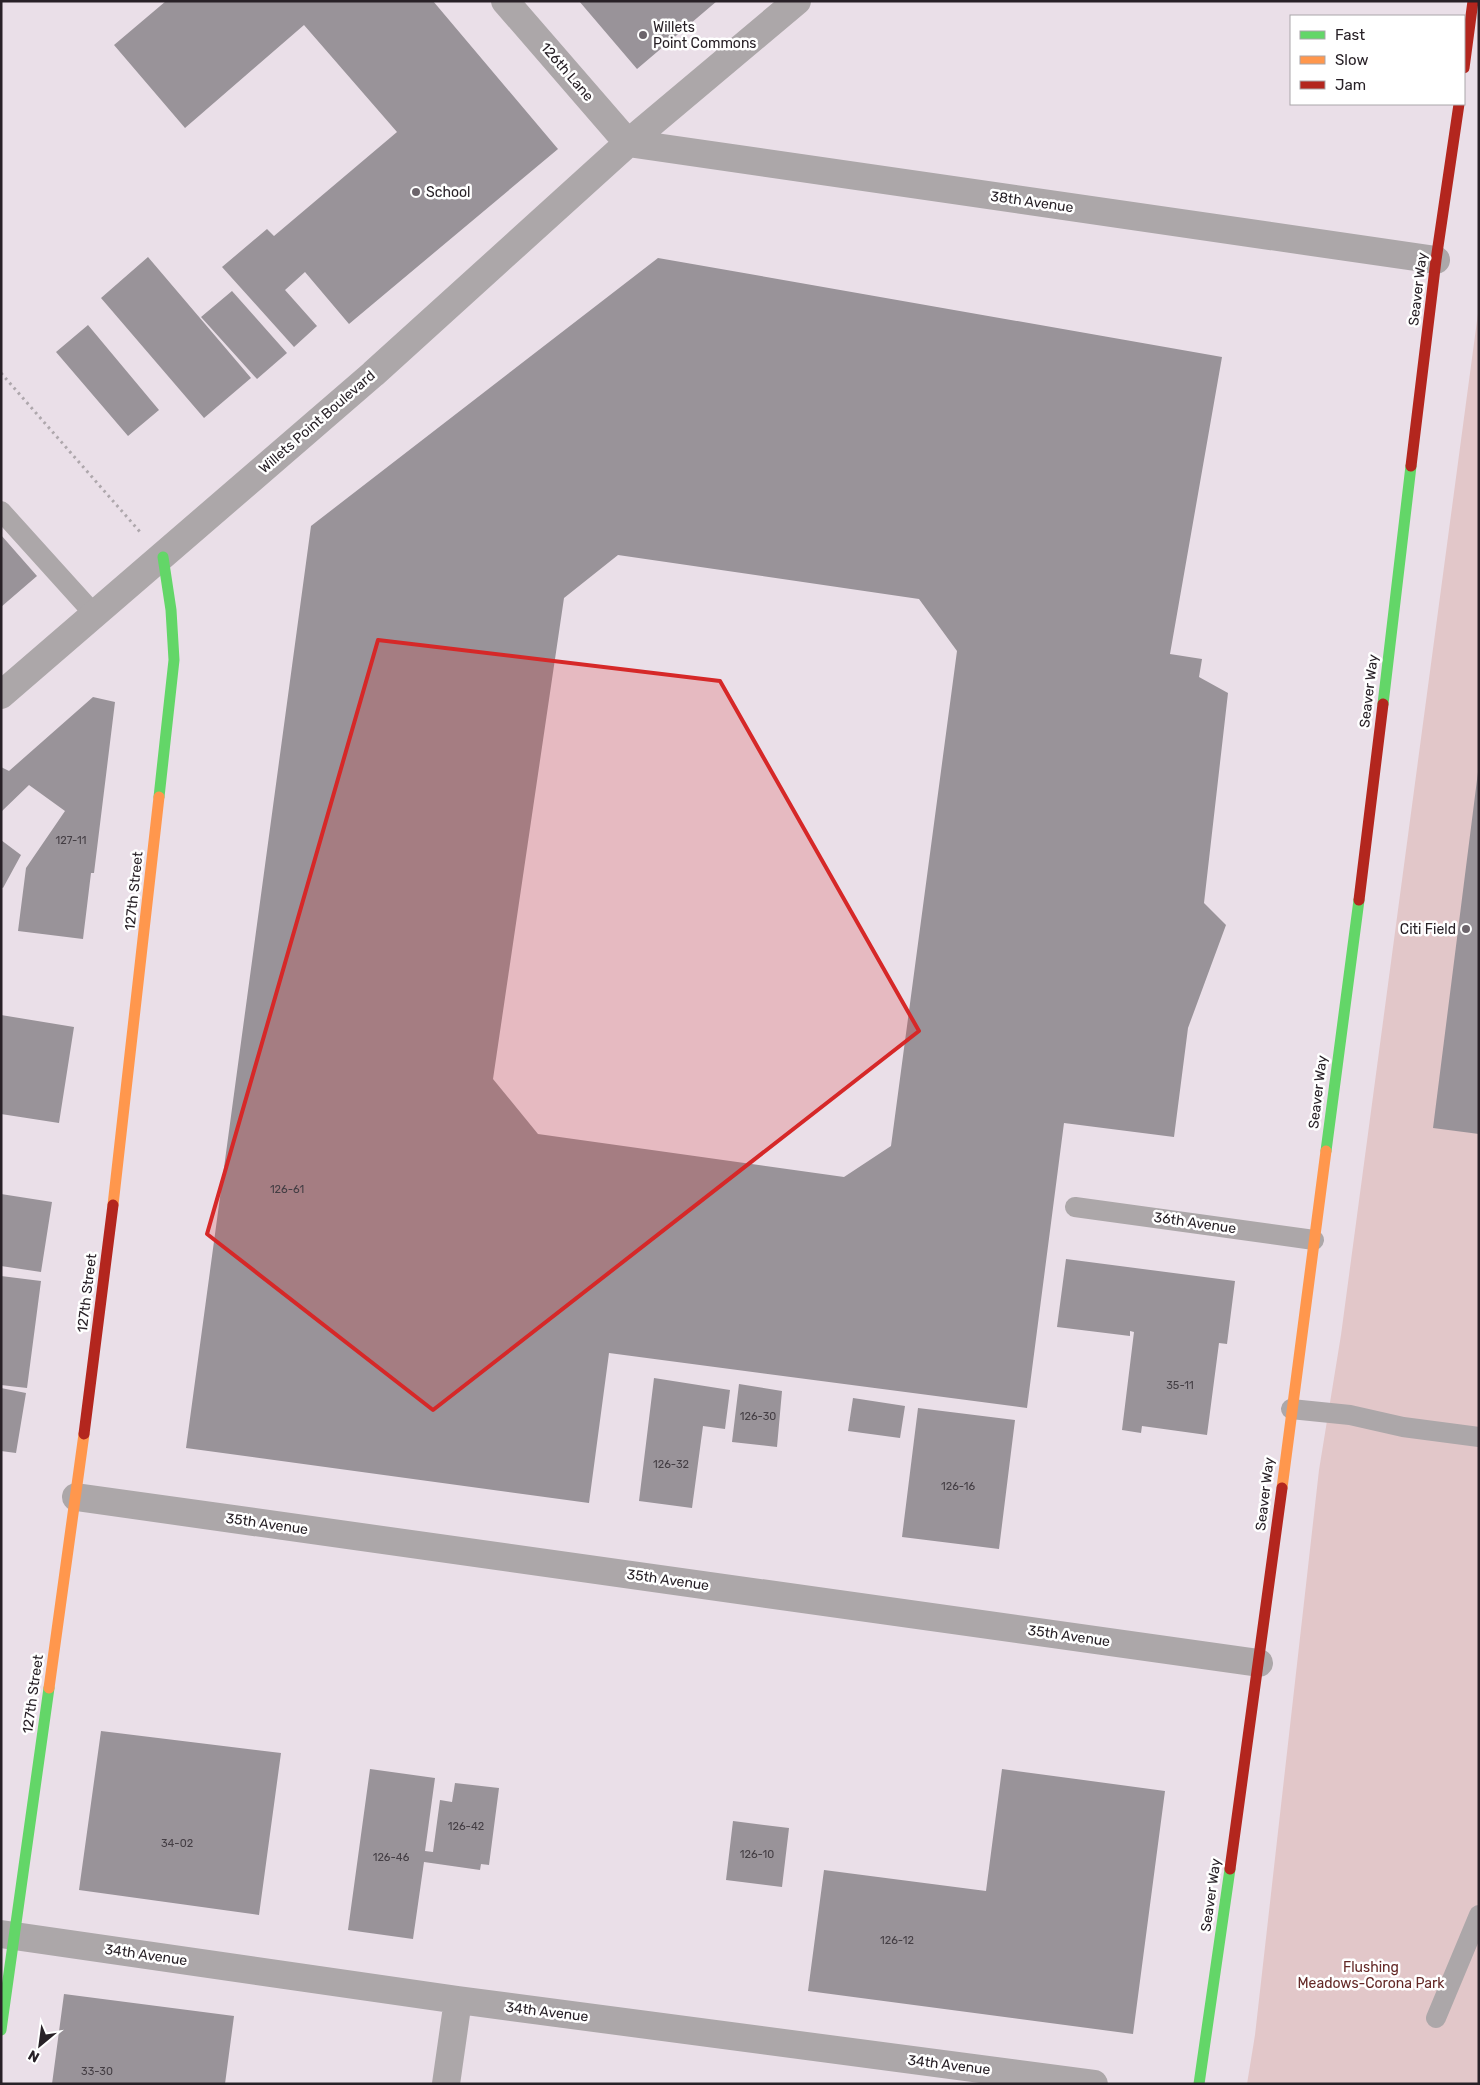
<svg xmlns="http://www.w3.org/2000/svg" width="1480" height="2085" font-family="Rubik,sans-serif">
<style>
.green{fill:#e2c7c9}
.building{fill:#999399;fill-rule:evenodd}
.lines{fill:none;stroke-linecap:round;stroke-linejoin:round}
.path{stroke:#aea7ac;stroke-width:3;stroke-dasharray:2.5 4;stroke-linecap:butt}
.lane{stroke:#aca7a9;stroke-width:20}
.street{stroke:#aca7a9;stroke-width:28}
.fast{stroke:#63d668;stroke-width:11}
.slow{stroke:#ff974d;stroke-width:11}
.jam{stroke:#b3261e;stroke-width:11}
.marked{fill:#d62828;fill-opacity:0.2;stroke:#d62828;stroke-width:4;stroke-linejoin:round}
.poi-dot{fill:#6c646b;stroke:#fff;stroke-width:2}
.labels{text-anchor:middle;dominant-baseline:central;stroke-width:5;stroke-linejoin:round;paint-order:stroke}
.number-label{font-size:11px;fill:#443e44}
.poi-label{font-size:14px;fill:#282127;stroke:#fff;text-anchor:start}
.street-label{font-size:14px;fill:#282127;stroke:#fff}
.park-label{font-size:14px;fill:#642927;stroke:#fff}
</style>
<rect width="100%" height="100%" fill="#eadfe8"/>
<!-- green -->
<path class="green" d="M 1479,306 L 1479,2084 L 1247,2084 L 1255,2035 L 1319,1470 L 1341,1335 Z"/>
<!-- building -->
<path class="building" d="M 166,1 L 433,1 L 558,149 L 349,324 L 305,272 L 285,290 L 317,326 L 294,347 L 222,267 L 267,229 L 274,236 L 397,132 L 304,25 L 185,128 L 114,45 Z
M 579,1 L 717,1 L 637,69 Z
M 148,257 L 251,378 L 204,418 L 101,298 Z
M 658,258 L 1222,357 L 1170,654 L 1202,659 L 1199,677 L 1228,693 L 1204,903 L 1226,925 L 1188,1028 L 1174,1137 L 1064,1123 L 1027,1408 L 609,1353 L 589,1503 L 186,1448 L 311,526 ZM 618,555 L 919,599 L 957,651 L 891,1146 L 844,1177 L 538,1134 L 493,1079 L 564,598 Z
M 232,291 L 287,353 L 257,379 L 201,317 Z
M 88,325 L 159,410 L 128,436 L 56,352 Z
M 1,535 L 37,576 L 1,607 Z
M 93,697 L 115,702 L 94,873 L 91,873 L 83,939 L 18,931 L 26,868 L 65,811 L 29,785 L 1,812 L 1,767 L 9,771 Z
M 1478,772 L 1479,772 L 1479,1134 L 1433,1128 Z
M 1,840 L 21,855 L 3,888 L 1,887 Z
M 1,1015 L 74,1027 L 59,1123 L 1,1114 Z
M 1,1194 L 52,1202 L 41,1272 L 1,1266 Z
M 1066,1259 L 1235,1281 L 1227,1344 L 1219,1343 L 1207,1435 L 1142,1426 L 1141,1433 L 1122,1430 L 1134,1332 L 1130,1331 L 1130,1336 L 1057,1327 Z
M 1,1276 L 41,1281 L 27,1388 L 1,1385 Z
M 654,1378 L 730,1390 L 725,1429 L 703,1426 L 692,1508 L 639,1501 Z
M 739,1384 L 782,1391 L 777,1447 L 732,1442 Z
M 1,1388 L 26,1393 L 16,1453 L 1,1451 Z
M 853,1398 L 905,1406 L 900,1438 L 848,1431 Z
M 918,1408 L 1015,1420 L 999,1549 L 902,1537 Z
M 101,1731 L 281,1753 L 259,1915 L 79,1890 Z
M 370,1769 L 435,1778 L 425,1851 L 433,1852 L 440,1800 L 452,1802 L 455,1783 L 499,1788 L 489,1865 L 481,1864 L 480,1870 L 424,1862 L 413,1939 L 348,1930 Z
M 1002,1769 L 1165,1791 L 1133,2034 L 808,1991 L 824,1870 L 986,1891 Z
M 733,1821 L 789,1828 L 782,1887 L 726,1880 Z
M 64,1994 L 234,2016 L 225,2084 L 52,2084 Z"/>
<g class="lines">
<!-- path -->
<path class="path" d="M 1,373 L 141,533"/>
<!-- lane -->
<path class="lane" d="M 1,511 L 95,615
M 1075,1207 L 1314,1240
M 1291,1409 L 1350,1415 L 1403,1427 L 1479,1437
M 1436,2018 L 1479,1915"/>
<!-- street -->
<path class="street" d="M 505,1 L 628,143
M 628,143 L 1436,260
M 1,695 L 373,374 L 628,143 L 797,1
M 76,1497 L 1259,1663
M 1,1934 L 458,2000 L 1094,2084
M 446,2084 L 458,2000"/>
<!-- fast -->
<path class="fast" d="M 1383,704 L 1411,466
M 159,797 L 174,660 L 171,610 L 163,557
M 1326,1151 L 1359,900
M 1,2030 L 49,1688
M 1199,2084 L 1230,1869"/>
<!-- slow -->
<path class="slow" d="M 113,1205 L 159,797
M 1282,1488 L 1326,1151
M 49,1688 L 84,1434"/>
<!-- jam -->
<path class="jam" d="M 1464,68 L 1473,1
M 1411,466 L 1436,260 L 1459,104
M 1359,900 L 1383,704
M 84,1434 L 113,1205
M 1230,1869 L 1282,1488"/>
</g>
<!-- marked area -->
<path class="marked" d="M 378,640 L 720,681 L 919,1031 L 433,1410 L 207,1234 Z"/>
<!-- markers -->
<g class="poi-dot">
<circle cx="643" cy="35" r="5"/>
<circle cx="416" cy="192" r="5"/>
<circle cx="1466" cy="929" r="5"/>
</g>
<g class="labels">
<!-- number labels -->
<g class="number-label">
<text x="71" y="840">127-11</text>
<text x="287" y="1189">126-61</text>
<text x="1180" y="1385">35-11</text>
<text x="758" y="1416">126-30</text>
<text x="671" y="1464">126-32</text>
<text x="958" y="1486">126-16</text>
<text x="466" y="1826">126-42</text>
<text x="177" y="1843">34-02</text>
<text x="757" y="1854">126-10</text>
<text x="391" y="1857">126-46</text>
<text x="897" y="1940">126-12</text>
<text x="97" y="2071">33-30</text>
</g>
<!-- poi labels -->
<g class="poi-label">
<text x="653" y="27">Willets<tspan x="653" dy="16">Point Commons</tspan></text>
<text x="426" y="192">School</text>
<text x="1456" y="929" text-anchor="end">Citi Field</text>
</g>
<!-- street labels -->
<g class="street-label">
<text transform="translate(567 72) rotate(49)">126th Lane</text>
<text transform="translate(1032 202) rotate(8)">38th Avenue</text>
<text transform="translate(1418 289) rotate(-83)">Seaver Way</text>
<text transform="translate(317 422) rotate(-41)">Willets Point Boulevard</text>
<text transform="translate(1369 691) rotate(-83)">Seaver Way</text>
<text transform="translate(134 891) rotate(-84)">127th Street</text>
<text transform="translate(1318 1092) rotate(-83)">Seaver Way</text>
<text transform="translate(1195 1223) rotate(8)">36th Avenue</text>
<text transform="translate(87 1293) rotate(-83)">127th Street</text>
<text transform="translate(1265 1494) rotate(-83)">Seaver Way</text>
<text transform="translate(267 1524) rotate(8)">35th Avenue</text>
<text transform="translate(668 1580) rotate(8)">35th Avenue</text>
<text transform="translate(1069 1636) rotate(8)">35th Avenue</text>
<text transform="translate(33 1694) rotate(-82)">127th Street</text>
<text transform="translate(1211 1895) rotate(-82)">Seaver Way</text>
<text transform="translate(146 1955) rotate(8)">34th Avenue</text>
<text transform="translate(547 2012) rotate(7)">34th Avenue</text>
<text transform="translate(949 2065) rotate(7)">34th Avenue</text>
</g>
<!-- park labels -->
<g class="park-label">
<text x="1371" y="1967">Flushing<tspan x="1371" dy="16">Meadows-Corona Park</tspan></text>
</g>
</g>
<!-- border -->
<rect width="1480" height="2085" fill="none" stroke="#282127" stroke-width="5"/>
<!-- legend -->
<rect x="1290" y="15" width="175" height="90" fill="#ffffff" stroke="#a9a6a9"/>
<rect x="1300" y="31" width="25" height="8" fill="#63d668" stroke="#a9a6a9"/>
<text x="1335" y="40" font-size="15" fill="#282127">Fast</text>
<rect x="1300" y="56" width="25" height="8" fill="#ff974d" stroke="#a9a6a9"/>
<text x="1335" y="65" font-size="15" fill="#282127">Slow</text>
<rect x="1300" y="81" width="25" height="8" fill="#b3261e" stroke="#a9a6a9"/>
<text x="1335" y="90" font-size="15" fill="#282127">Jam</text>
<!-- north arrow -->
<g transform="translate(40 2045) rotate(209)" stroke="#ffffff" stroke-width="4" paint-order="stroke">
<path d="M0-4L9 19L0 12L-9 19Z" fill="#282127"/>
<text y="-8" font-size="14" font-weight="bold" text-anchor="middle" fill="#282127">N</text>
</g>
</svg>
